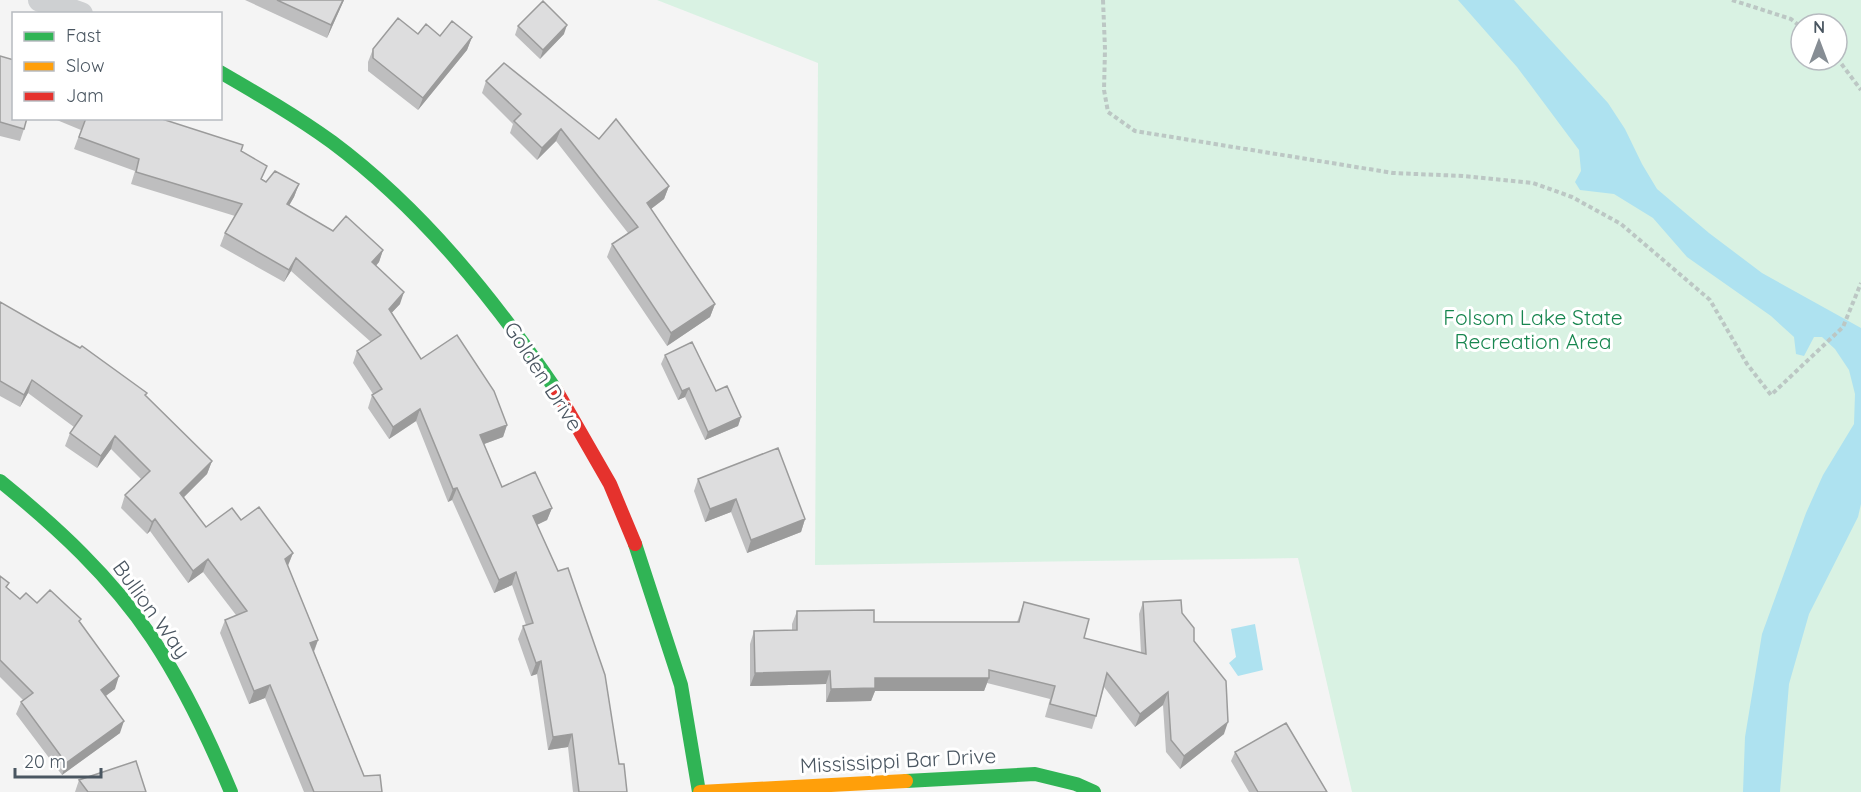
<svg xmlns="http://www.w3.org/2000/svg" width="1861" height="792" font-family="Quicksand,sans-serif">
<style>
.green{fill:#d9f2e3;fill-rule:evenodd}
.water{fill:#aee2f0}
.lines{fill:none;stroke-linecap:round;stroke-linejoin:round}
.path{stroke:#bcc7c4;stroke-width:4;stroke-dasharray:4.5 3;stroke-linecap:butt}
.street{stroke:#ced0d2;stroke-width:24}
.fast{stroke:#30b455;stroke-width:14}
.slow{stroke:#ff9f0a;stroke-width:14}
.jam{stroke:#e5322d;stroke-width:14}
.wall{fill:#bebebf}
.shaded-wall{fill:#9b9b9b}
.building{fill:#ddddde;stroke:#9b9b9b;stroke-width:1.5}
.labels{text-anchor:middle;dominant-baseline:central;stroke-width:6;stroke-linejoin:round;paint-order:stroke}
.park-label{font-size:21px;fill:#17864f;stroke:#fff}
.street-label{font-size:21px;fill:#4a5661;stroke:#fff}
</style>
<rect width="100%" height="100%" fill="#f4f4f4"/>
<!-- green -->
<path class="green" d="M 657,0 L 1861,0 L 1861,792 L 1352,792 L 1298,558 L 815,565 L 818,63 ZM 1801,24 L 1837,24 L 1837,60 L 1801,60 Z"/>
<!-- water -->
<path class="water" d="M 1458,0 L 1514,0 L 1608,103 L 1625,129 L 1642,164 L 1657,189 L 1709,233 L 1762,273 L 1861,328 L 1861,504 L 1858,517 L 1809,614 L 1789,684 L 1780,792 L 1743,792 L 1745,737 L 1762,634 L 1806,513 L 1823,475 L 1854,424 L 1855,394 L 1849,370 L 1835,349 L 1822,337 L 1814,337 L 1804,356 L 1796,354 L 1794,337 L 1771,316 L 1687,257 L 1653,218 L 1614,194 L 1580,190 L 1575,182 L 1581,171 L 1579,150 L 1517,67 Z
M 1255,624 L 1263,670 L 1238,676 L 1229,663 L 1236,657 L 1231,629 Z"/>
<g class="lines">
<!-- path -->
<path class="path" d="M 1103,0 L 1105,49 L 1104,90 L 1108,112 L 1135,131 L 1393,173 L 1463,176 L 1533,183 L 1572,197 L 1621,224 L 1710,300 L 1747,364 L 1771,395 L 1843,327 L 1861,283
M 1732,0 L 1791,19 L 1801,27
M 1837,58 L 1861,90"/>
<!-- street -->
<path class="street" d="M 40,0 L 81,14"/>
<!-- fast -->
<path class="fast" d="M 220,72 C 258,94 296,116 332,142 C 422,209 493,298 556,390
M 0,481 C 57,527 111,577 152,638 C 184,686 209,739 231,792
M 635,544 L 681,685 L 699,792
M 906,781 L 1035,774 L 1076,784 L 1094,792"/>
<!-- slow -->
<path class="slow" d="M 700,792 L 906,781"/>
<!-- jam -->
<path class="jam" d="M 556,390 L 610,484 L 635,544"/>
</g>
<!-- wall -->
<path class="wall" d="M 245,0 L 344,0 L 327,38 Z
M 518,26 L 564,34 L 540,59 L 515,35 Z
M 418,34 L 472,37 L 467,50 L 418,110 L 368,71 L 368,62 L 373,49 Z
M 0,56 L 24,129 L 20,141 L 0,136 Z
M 486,81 L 599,139 L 669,186 L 664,199 L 651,209 L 715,304 L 710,317 L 667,346 L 607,257 L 612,244 L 628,233 L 556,141 L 537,160 L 510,133 L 513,124 L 482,93 Z
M 52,118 L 159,118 L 241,151 L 261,179 L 266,182 L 299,184 L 294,197 L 289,206 L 333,231 L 383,250 L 379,262 L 376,266 L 400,304 L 391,313 L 421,359 L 507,425 L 503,437 L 484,444 L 502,487 L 552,508 L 547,520 L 537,525 L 619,764 L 627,792 L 573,792 L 568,747 L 548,750 L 537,674 L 531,676 L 518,639 L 523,626 L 526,625 L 512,585 L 494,593 L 452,500 L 448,502 L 416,421 L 389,439 L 368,408 L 372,395 L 373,394 L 353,363 L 357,351 L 371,342 L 291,271 L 284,282 L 220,246 L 225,233 L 235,216 L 131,184 L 135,171 L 74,149 L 81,130 Z
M 0,302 L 147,393 L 146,396 L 212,461 L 207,474 L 184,497 L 206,527 L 241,520 L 293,553 L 288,566 L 318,640 L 314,652 L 364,776 L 382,792 L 304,792 L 265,698 L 249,704 L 220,633 L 225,620 L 236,615 L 203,572 L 188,583 L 150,531 L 147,534 L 121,508 L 125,495 L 141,479 L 111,449 L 97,468 L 65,446 L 70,433 L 74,427 L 28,393 L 20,407 L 0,396 Z
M 665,355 L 716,391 L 741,417 L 738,426 L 705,440 L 685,397 L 678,400 L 661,364 Z
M 698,479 L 805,519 L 801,532 L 747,553 L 731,512 L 705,522 L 694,491 Z
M 0,576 L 7,588 L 20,599 L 37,603 L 79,622 L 115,689 L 106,696 L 120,733 L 62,775 L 16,714 L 21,702 L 23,700 L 0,677 Z
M 1024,602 L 1084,638 L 1141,653 L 1139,614 L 1143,602 L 1182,613 L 1194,641 L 1224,734 L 1180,769 L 1166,752 L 1163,705 L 1135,727 L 1104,687 L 1096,716 L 1092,729 L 1045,717 L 1050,699 L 987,683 L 984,691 L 875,691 L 871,701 L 826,702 L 826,684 L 750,686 L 750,644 L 754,631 L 792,631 L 792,624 L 797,611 L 874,622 L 1017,622 Z
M 1235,752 L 1327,792 L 1249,792 L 1231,761 Z
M 79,780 L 146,792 L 75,792 Z"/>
<!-- shaded-wall -->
<path class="shaded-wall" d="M 343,0 L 344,0 L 327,38 L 331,25 Z
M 567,25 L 564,34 L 540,59 L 543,50 Z
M 472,37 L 467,50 L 418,110 L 423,98 Z
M 561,129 L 556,141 L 537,160 L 542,148 Z
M 299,184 L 294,197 L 282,217 L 287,204 Z
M 669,186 L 664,199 L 643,215 L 647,203 Z
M 383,250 L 379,262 L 367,275 L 372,262 Z
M 296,258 L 291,271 L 284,282 L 289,270 Z
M 404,292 L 400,304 L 384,321 L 389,309 Z
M 715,304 L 710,317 L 667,346 L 671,333 Z
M 32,380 L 28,393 L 20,407 L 24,395 Z
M 689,388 L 685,397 L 678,400 L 682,391 Z
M 420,409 L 416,421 L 389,439 L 393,427 Z
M 741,417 L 738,426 L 705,440 L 708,432 Z
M 507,425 L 503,437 L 476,447 L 480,435 Z
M 115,436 L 111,449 L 97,468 L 101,456 Z
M 212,461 L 207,474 L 176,505 L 180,493 Z
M 457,488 L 452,500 L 448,502 L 453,489 Z
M 736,499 L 731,512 L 705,522 L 710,509 Z
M 552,508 L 547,520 L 528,529 L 533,516 Z
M 155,519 L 150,531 L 147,534 L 152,522 Z
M 805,519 L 801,532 L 747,553 L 751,540 Z
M 293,553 L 288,565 L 280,571 L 285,559 Z
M 208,559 L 203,572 L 188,583 L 193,571 Z
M 516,572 L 512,585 L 494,593 L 499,580 Z
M 318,640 L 313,653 L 310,643 Z
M 541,661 L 537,674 L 531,676 L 536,663 Z
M 830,671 L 826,684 L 750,686 L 755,673 Z
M 119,676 L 115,689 L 97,702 L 101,690 Z
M 875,678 L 989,678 L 984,691 L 875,691 L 871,701 L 826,702 L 831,689 Z
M 270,685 L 265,698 L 249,704 L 254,691 Z
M 1168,692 L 1163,705 L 1135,727 L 1140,714 Z
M 124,721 L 120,733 L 62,775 L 66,763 Z
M 1228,722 L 1224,734 L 1180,769 L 1184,756 Z
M 572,734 L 568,747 L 548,750 L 553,737 Z"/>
<!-- building -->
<path class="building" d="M 277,0 L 343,0 L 331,25 Z
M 543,1 L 567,25 L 543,50 L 518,26 Z
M 398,18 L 418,34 L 426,24 L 440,36 L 452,21 L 472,37 L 423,98 L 373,58 L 373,49 Z
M 0,56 L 14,60 L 14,118 L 27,118 L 24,129 L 0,122 Z
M 504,63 L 599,139 L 616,119 L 669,186 L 647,203 L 715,304 L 671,333 L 612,244 L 638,227 L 561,129 L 542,148 L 514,121 L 521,114 L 486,81 Z
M 86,118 L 159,118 L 243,145 L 241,151 L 267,166 L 261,179 L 266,182 L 275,171 L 299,184 L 287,204 L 333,231 L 346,216 L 383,250 L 372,262 L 404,292 L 389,309 L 421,359 L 457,335 L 494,391 L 507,425 L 480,435 L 502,487 L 535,472 L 552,508 L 533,516 L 558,571 L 568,568 L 605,675 L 619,764 L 624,764 L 627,792 L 579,792 L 572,734 L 553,737 L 541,661 L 536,663 L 523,626 L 533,623 L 516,572 L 499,580 L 457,488 L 453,489 L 420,409 L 393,427 L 372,395 L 382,389 L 357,351 L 381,335 L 296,258 L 289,270 L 225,233 L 242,204 L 136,172 L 139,159 L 79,137 Z
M 0,302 L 80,348 L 82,346 L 147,393 L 145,395 L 212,461 L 180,493 L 206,527 L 232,508 L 241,520 L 259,507 L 293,553 L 285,559 L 318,640 L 310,643 L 364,776 L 380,775 L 382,792 L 314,792 L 270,685 L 254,691 L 225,620 L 247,611 L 208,559 L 193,571 L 155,519 L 152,522 L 125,495 L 150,471 L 115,436 L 101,456 L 70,433 L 82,416 L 32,380 L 24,395 L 0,381 Z
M 692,342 L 716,391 L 727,386 L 741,417 L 708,432 L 689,388 L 682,391 L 665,355 Z
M 778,448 L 805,519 L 751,540 L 736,499 L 710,509 L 698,479 Z
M 0,576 L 9,583 L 6,587 L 20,599 L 26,593 L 37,603 L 50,590 L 81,619 L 79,621 L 119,676 L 101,690 L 124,721 L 66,763 L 21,702 L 33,693 L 0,660 Z
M 1181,600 L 1182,613 L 1194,628 L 1194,641 L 1226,681 L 1228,722 L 1184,756 L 1171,740 L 1168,692 L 1140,714 L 1107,673 L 1096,716 L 1050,704 L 1055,686 L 989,670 L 989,678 L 875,678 L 875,688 L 831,689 L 830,671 L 755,673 L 754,631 L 797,630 L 797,611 L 874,610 L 874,622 L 1019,622 L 1024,602 L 1089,619 L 1084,638 L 1146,654 L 1143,602 Z
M 1286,723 L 1327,792 L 1258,792 L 1235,752 Z
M 136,761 L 146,792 L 88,792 L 79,780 Z"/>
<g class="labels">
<!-- park labels -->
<g class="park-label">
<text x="1533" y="317">Folsom Lake State<tspan x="1533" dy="24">Recreation Area</tspan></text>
</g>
<!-- street labels -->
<g class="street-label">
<text transform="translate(544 376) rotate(57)">Golden Drive</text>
<text transform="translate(152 609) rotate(54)">Bullion Way</text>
<text transform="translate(898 760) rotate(-3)">Mississippi Bar Drive</text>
</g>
</g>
<!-- legend -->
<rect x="12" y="12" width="210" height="108" fill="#ffffff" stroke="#b7bbc0" stroke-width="1.5"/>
<rect x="24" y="32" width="30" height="9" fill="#30b455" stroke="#b7bbc0" stroke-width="1.5"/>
<text x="66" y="42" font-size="18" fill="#4a5661">Fast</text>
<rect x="24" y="62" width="30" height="9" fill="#ff9f0a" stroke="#b7bbc0" stroke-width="1.5"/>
<text x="66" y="72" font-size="18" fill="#4a5661">Slow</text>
<rect x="24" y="92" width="30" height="9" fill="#e5322d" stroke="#b7bbc0" stroke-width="1.5"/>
<text x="66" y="102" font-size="18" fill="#4a5661">Jam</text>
<!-- north arrow -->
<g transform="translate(1819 42)"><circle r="28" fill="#ffffff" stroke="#b7bbc0" stroke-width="1.5"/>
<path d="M0-4.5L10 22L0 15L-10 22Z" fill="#868d94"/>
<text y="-9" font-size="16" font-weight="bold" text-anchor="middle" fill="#4a5661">N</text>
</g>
<!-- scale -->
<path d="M15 768v9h86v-9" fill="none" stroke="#4a5661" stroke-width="3"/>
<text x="24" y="768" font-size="18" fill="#4a5661" stroke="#ffffff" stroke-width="4.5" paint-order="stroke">20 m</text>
</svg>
